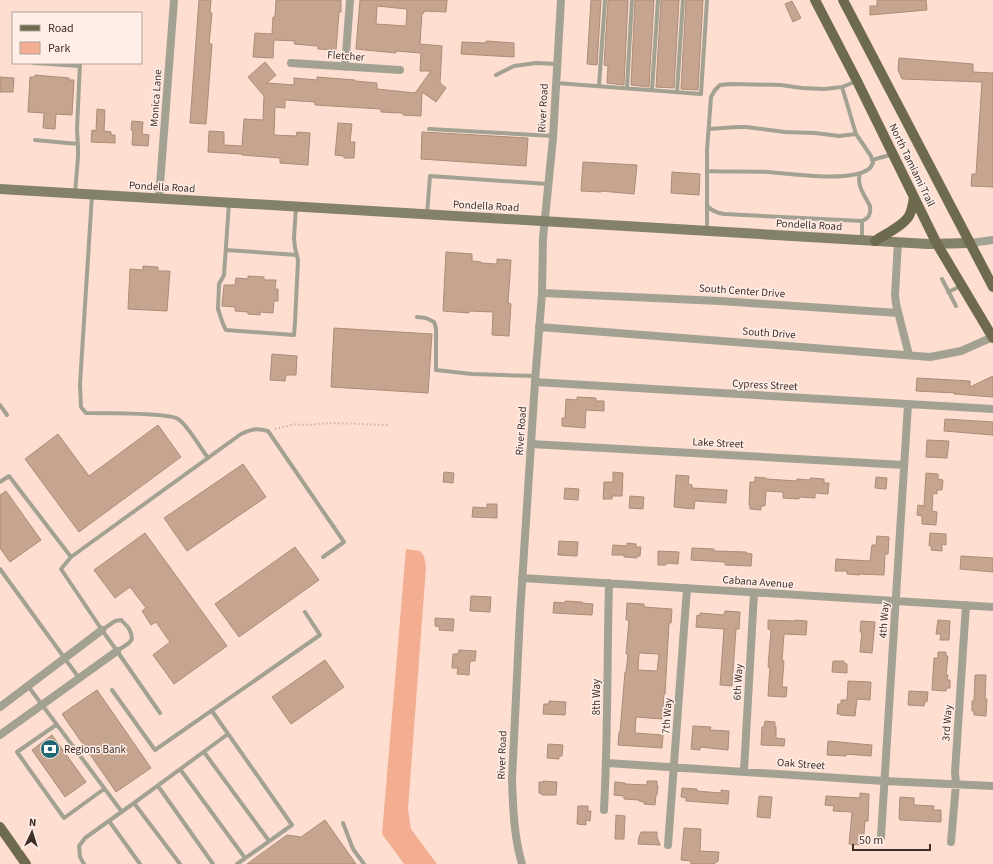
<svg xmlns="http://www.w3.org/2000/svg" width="993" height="864" font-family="'Source Sans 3',sans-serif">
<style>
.green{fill:#f3ae92}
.building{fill:#c6a590;stroke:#ac8b77;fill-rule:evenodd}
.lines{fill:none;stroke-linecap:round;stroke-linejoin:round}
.path{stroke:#bba197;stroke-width:2;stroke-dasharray:1 3;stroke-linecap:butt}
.lane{stroke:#a3a292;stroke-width:4}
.street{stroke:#a3a292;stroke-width:8}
.secondary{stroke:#83816a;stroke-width:10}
.primary{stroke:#6d6a4e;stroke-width:10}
.labels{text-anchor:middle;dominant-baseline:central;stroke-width:3;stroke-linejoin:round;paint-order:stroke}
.street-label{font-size:11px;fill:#3e2f29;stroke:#ffefe8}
.poi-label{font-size:11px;fill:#3e2f29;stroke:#ffefe8;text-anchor:start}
</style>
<rect width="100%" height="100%" fill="#fdded1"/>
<!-- green -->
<path class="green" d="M 406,549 L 420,551 L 424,556 L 426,567 L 408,809 L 411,829 L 437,864 L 404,864 L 382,834 Z"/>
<!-- building -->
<path class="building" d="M 199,0 L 211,0 L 210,13 L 212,13 L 209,44 L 212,44 L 206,124 L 190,123 Z
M 276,0 L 341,0 L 341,12 L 339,12 L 336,50 L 318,49 L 318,46 L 294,44 L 295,41 L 274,40 L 273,58 L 253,57 L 255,33 L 272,34 L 273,17 L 275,17 Z
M 360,0 L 447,0 L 446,12 L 424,11 L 424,13 L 422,13 L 420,44 L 442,46 L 440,83 L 446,88 L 436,102 L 422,92 L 421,116 L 403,115 L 403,113 L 381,112 L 381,109 L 315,105 L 315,102 L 285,100 L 285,108 L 275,107 L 274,135 L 296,136 L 297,132 L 310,133 L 308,165 L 280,163 L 280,158 L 242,155 L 242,154 L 208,152 L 209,131 L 224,132 L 224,145 L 242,146 L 244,119 L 263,120 L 264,96 L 248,77 L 265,62 L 276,75 L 267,83 L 294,85 L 294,78 L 317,80 L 317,77 L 355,80 L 355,81 L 377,83 L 377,89 L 415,93 L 431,71 L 420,71 L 421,53 L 396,51 L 396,53 L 356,49 ZM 377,6 L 407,9 L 406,26 L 376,24 Z
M 591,0 L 601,0 L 597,65 L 587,64 Z
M 608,0 L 628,0 L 624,85 L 607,83 L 608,66 L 604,65 Z
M 635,0 L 654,0 L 649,87 L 631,85 Z
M 661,0 L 679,0 L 674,88 L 656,87 Z
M 686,0 L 703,0 L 698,90 L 681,89 Z
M 877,0 L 926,0 L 927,10 L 870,15 L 870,6 L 877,6 Z
M 792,1 L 801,18 L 793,22 L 785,4 Z
M 486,41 L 514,43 L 514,57 L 461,54 L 462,42 L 486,43 Z
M 899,58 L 973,64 L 973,72 L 993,73 L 993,187 L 971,186 L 972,174 L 976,174 L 982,82 L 902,79 L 898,70 Z
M 35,75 L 69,78 L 69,80 L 74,80 L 72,115 L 56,114 L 55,129 L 43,128 L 44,113 L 28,112 L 30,77 L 35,77 Z
M 0,77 L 14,78 L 13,92 L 0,92 Z
M 97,109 L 105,110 L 104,131 L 111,132 L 111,135 L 115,135 L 115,143 L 91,142 L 92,130 L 96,131 Z
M 132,121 L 143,122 L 142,134 L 149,135 L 148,146 L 132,145 L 133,130 L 131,130 Z
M 338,123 L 352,124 L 350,142 L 355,142 L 354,158 L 344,158 L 344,156 L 335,155 Z
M 422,132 L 528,138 L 526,166 L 421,159 Z
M 583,162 L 637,165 L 634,194 L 601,191 L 601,192 L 581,191 Z
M 672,172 L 700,174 L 699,195 L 671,193 Z
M 446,252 L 472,254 L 472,261 L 481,262 L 481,263 L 497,264 L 497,259 L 511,260 L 508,303 L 511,304 L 509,336 L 492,335 L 493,312 L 469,311 L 469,313 L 443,311 Z
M 143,266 L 158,267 L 158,271 L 170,271 L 167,311 L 128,309 L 130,269 L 143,270 Z
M 248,276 L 264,277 L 264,280 L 276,280 L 275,289 L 278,289 L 278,301 L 274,301 L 273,313 L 260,312 L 260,315 L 248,314 L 248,312 L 235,311 L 235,307 L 222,306 L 224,285 L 235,285 L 236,278 L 248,279 Z
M 334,328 L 432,334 L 428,393 L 331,387 Z
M 272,354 L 297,356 L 296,375 L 286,375 L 285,381 L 270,380 Z
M 993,376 L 993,397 L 954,394 L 956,393 L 916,391 L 917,378 L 970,381 L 970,387 Z
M 577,397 L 596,398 L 596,401 L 604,401 L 604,411 L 586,410 L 585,428 L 562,426 L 562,418 L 565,418 L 566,399 L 577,400 Z
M 945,419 L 993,422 L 993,435 L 944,431 Z
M 158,425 L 181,457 L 79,532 L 25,459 L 58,434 L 89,476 Z
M 927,440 L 949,441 L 947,458 L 926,457 Z
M 243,464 L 266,497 L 187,551 L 164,518 Z
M 444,472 L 454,473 L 453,483 L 443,482 Z
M 613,472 L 623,473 L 622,496 L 612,496 L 612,499 L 603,499 L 604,482 L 613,482 Z
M 926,473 L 938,474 L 938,479 L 943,480 L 942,490 L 937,490 L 937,494 L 933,493 L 932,511 L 937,512 L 936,525 L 922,524 L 922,516 L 917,515 L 918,505 L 924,506 Z
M 676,475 L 689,476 L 688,484 L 692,485 L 692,488 L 727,490 L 726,503 L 695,501 L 694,509 L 674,507 Z
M 755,477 L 766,478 L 766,479 L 797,481 L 797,479 L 810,480 L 810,478 L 824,479 L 824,483 L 829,483 L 828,494 L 815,493 L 815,498 L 799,497 L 799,499 L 783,498 L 783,492 L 766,491 L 765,506 L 761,506 L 761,510 L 750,509 L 750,505 L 749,505 L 750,482 L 755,482 Z
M 876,477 L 887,478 L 886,489 L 875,488 Z
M 565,488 L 579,489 L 578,500 L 564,499 Z
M 6,491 L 41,540 L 10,562 L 0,548 L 0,495 Z
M 630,496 L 644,497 L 643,509 L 629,508 Z
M 487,504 L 497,504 L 497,518 L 472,517 L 473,507 L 487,508 Z
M 145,533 L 227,646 L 174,684 L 153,655 L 170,642 L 156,622 L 151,625 L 142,611 L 146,608 L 130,587 L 115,598 L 94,570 Z
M 930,533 L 946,534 L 946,545 L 942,544 L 942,551 L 931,550 L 932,546 L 929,546 Z
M 877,536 L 889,537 L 888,554 L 885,554 L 884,575 L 859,574 L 860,575 L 847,574 L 847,571 L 835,571 L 836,559 L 870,561 L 872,545 L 876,545 Z
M 559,541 L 578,542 L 577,556 L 558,555 Z
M 627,543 L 636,544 L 636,547 L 641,547 L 640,556 L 637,556 L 637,558 L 624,557 L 624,555 L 612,555 L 613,545 L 627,546 Z
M 295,547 L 319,580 L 239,637 L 215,604 Z
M 692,548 L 714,549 L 714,551 L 746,552 L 746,553 L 752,554 L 751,566 L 725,565 L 725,562 L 691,560 Z
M 658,551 L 679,552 L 678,564 L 666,563 L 666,565 L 658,565 Z
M 961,556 L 993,558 L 993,572 L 960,569 Z
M 471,596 L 491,597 L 490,612 L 470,611 Z
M 565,601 L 582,602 L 582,603 L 593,604 L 592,615 L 553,613 L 554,602 L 565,603 Z
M 627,603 L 644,604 L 644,607 L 672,609 L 671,623 L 669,623 L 665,694 L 664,694 L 662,719 L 636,717 L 635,733 L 663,735 L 662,748 L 618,745 L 619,732 L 620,732 L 625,672 L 626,672 L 628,654 L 626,654 L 629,620 L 626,620 ZM 639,653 L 659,654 L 657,671 L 638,670 Z
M 725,611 L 740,612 L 739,629 L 736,629 L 732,686 L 720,685 L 724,629 L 696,627 L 697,615 L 700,616 L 700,613 L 724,615 Z
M 435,618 L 454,619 L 453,631 L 439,630 L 440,627 L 435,626 Z
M 768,620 L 795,621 L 795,620 L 807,621 L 806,635 L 784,634 L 782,661 L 784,661 L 782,687 L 787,687 L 786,697 L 768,696 L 770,667 L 768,667 L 771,630 L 768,629 Z
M 938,620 L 950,621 L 949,640 L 940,640 L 941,634 L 936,634 Z
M 861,621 L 875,622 L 872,653 L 860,652 L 862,632 L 860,632 Z
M 459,650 L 476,651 L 475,661 L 470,661 L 469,675 L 457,674 L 458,668 L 452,668 L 453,654 L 458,654 Z
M 938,652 L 946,652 L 946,656 L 948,656 L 946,675 L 948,675 L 947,680 L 950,680 L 950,688 L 947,688 L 946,691 L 932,690 L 934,658 L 938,658 Z
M 325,660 L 344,687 L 291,724 L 272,697 Z
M 833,661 L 844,661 L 844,663 L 847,664 L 847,673 L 832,672 Z
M 975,675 L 986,675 L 985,699 L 987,699 L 986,716 L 974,715 L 974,711 L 972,711 L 972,701 L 974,701 Z
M 848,681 L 871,682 L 870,700 L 857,699 L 855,716 L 840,715 L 840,714 L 837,714 L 838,704 L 841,704 L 841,700 L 847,700 Z
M 97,690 L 151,768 L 116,792 L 62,714 Z
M 909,691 L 928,692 L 927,702 L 925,701 L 924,706 L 908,705 Z
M 549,701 L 566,702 L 565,715 L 543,714 L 544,704 L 549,704 Z
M 765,721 L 775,722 L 775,727 L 776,727 L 776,738 L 785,739 L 784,746 L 761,745 L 762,727 L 764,727 Z
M 693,726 L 711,727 L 710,730 L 729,731 L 728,750 L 700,747 L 700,750 L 691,749 Z
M 52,735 L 86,782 L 65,797 L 32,750 Z
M 828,741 L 872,745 L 871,756 L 846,754 L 846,756 L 827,755 Z
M 548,744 L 563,745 L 562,756 L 559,756 L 559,759 L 547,758 Z
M 543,781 L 557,782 L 556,795 L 542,795 L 542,794 L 539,793 L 539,782 L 543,782 Z
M 647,781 L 657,781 L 657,786 L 658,786 L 657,795 L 656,795 L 655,805 L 644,804 L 644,802 L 639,801 L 639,800 L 624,799 L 624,796 L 614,795 L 615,782 L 625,783 L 625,784 L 647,785 Z
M 682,788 L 697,789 L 697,791 L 721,793 L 721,790 L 729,791 L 728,804 L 686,801 L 686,798 L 681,797 Z
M 860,793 L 869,794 L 868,821 L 865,821 L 863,845 L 849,844 L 852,812 L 833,811 L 834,806 L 825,805 L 826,796 L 860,798 Z
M 759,796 L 772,797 L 770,818 L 757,817 Z
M 900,797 L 914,798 L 914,805 L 934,806 L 933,810 L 941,810 L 941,822 L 900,820 L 899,818 Z
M 578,806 L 588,806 L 588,811 L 591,811 L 590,821 L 586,820 L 586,825 L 577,824 Z
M 616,815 L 625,816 L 624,839 L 615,839 Z
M 325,820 L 356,864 L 247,864 L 287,835 L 301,837 Z
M 684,828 L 701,829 L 700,851 L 719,852 L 718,861 L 714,864 L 691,864 L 691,861 L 681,860 Z
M 641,832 L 657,832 L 657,837 L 660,845 L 638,844 L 639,837 Z"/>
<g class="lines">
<!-- path -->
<path class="path" d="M 275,429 L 296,424 L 304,425 L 331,423 L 389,425"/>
<!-- lane -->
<path class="lane" d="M 34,63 L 80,66
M 496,75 L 514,66 L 536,63 L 557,64
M 556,83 L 701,94 L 707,0
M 599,86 L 605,0
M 627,88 L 632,0
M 652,90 L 658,0
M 677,92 L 683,0
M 429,129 L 553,136
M 709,129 L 737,127 L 746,127 L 785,132 L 815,133 L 839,136 L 856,134
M 35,140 L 78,144
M 872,160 L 893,154
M 707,171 C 728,172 749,171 769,172 C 791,174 854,183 870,168 C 871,167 872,164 873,163 L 871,156 L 856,134 L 842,87
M 75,193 L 78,157 L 78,147 L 77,129 L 80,63
M 92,195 L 80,384 L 81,407 L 86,413 C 101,413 170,413 178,419 C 187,424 201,449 208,458
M 229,203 L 224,275 L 219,284 L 218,309 L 223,324 L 226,330 L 294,335 L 295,323 L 298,260 L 295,248 L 294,238 L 296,207
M 707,206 C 712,211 717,213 724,214 L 862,221 C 869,218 871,214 870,206 C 865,196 856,185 860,173
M 427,214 L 430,176 L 548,184
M 707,230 L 707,150 L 711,97 L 715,90 L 720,85 L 732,84 L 781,85 L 802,88 L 824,89 L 842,87 L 857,81
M 862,240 L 862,221
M 226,250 L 297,255
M 942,279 L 956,306
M 948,292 L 961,286
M 417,317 L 426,318 L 434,322 L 436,328 L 436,370 L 472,374 L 535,376
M 0,405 L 7,415
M 0,482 L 9,476 L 71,557
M 0,569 L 79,678
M 102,630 L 115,621 L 121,620 C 128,627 131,629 132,639 L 129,643 L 117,651
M 28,686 L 122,812
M 112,690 L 155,750 L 320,635 L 305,612
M 212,711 L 292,825 L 237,864
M 160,713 L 117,651 L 102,630 L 61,569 L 71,557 L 241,434 C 252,429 256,428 268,431 L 344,542 L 323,557
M 56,725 L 17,752 L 64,818 L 104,789
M 204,752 L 269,841
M 180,769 L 245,858
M 158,786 L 213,864
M 134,803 L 180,864
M 109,821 L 140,864
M 343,823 L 353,849 L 364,864
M 84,864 L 80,857 L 79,846 L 85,838 L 134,803 L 228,734"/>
<!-- street -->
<path class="street" d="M 291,63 L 400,70
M 345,67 L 350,0
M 159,198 L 174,0
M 898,242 L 895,295 L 896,304 L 909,355
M 970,243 L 993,240
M 542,293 L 720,301 L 898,313
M 539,327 L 930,357 L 961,351 L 993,337
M 535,382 L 993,409
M 531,444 L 904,465
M 522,578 L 993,607
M 0,707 L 102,630
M 0,735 L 117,651
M 607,763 L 884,781 L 993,786
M 744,771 L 754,593
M 604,810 C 608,735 607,659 609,583
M 881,837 L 908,404
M 951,842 L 956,784 L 955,772 L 966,605
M 668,845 L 687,588
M 522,864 C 514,837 513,808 512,780 L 520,614 L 535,382 L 542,293 L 543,238 L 553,138 L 561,0"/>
<!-- secondary -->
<path class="secondary" d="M 0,189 L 928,244 L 970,243"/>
<!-- primary -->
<path class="primary" d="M 815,0 L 857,81 L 937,244 L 993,338
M 843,0 L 993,287
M 875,241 C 885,234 903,226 909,216 C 912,211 913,204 914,197
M 0,827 L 26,864"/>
</g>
<!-- icons -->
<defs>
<g id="bank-disc" transform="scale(1)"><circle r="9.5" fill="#1e6873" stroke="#ffefe8"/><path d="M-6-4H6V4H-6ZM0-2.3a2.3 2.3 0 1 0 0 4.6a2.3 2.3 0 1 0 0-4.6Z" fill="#fff"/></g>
</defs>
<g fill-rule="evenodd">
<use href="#bank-disc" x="50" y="749"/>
</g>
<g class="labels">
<!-- street labels -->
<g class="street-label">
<text transform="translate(346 56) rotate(4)">Fletcher</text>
<text transform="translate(156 98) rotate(-86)">Monica Lane</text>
<text transform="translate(543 108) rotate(-87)">River Road</text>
<text transform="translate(912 165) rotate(64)">North Tamiami Trail</text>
<text transform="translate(162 187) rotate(3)">Pondella Road</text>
<text transform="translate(486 206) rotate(3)">Pondella Road</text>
<text transform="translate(809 225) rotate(3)">Pondella Road</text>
<text transform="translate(742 291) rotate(4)">South Center Drive</text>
<text transform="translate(769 333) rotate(4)">South Drive</text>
<text transform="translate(765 385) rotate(3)">Cypress Street</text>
<text transform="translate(521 431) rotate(-86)">River Road</text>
<text transform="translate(718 443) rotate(3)">Lake Street</text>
<text transform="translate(758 582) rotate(4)">Cabana Avenue</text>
<text transform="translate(884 620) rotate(-86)">4th Way</text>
<text transform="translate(738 682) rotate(-87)">6th Way</text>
<text transform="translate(596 697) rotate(-90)">8th Way</text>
<text transform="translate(667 716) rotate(-86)">7th Way</text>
<text transform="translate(947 723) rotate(-86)">3rd Way</text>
<text transform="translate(502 755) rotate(-88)">River Road</text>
<text transform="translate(801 764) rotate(4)">Oak Street</text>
</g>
<!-- poi labels -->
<g class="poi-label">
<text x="64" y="749">Regions Bank</text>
</g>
</g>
<!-- legend -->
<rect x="12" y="12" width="130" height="52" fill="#ffefe8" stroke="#b2a29c"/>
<rect x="20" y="25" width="20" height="6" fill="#6d6a4e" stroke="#b2a29c"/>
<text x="48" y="32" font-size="12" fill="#3e2f29">Road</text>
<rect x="20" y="42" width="20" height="12" fill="#f3ae92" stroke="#b2a29c"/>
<text x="48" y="52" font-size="12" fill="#3e2f29">Park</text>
<!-- north arrow -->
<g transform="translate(32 832) rotate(4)" stroke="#ffefe8" stroke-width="3" paint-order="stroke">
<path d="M0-3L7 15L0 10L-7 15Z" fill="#3e2f29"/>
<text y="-6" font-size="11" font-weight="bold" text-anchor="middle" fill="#3e2f29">N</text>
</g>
<!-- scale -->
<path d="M853 844v6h77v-6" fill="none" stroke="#3e2f29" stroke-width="2"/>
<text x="859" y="844" font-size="12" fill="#3e2f29" stroke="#ffefe8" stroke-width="3" paint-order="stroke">50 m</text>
</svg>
